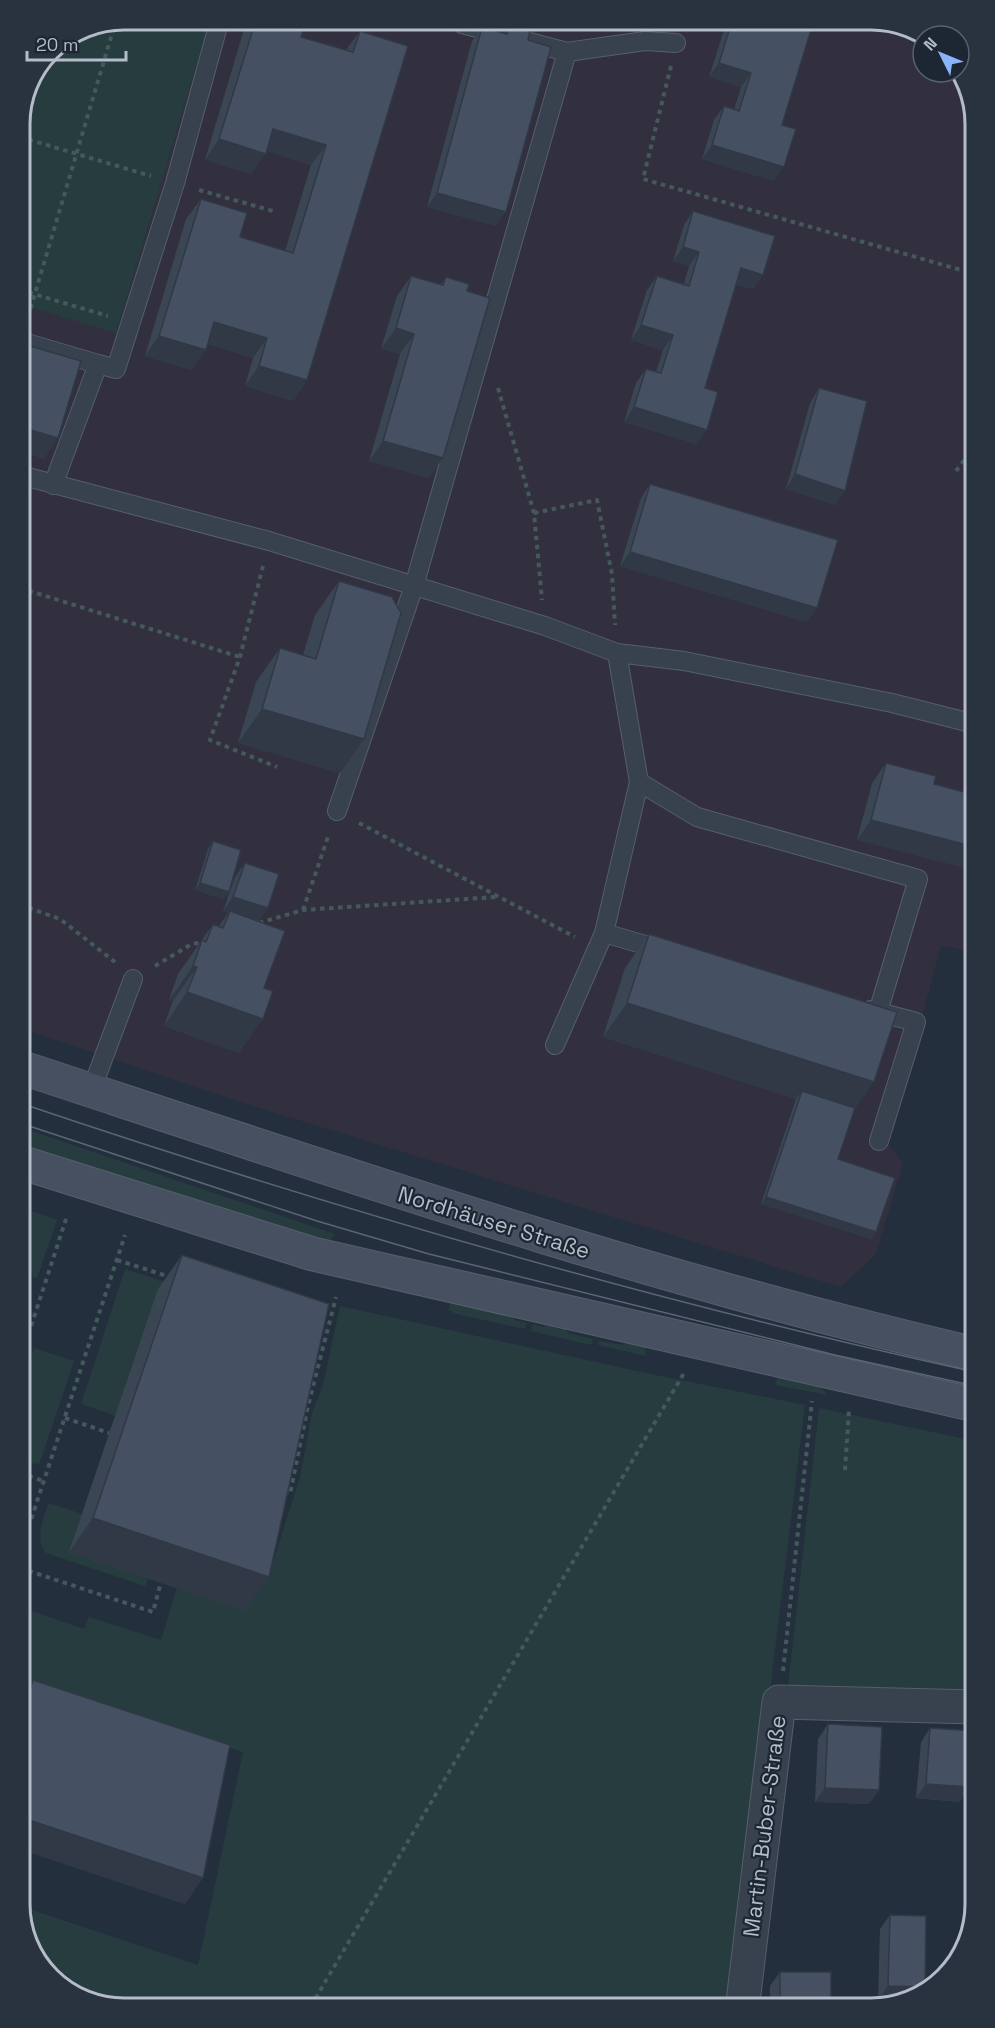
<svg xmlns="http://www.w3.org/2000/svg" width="995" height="2028" font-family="'Space Grotesk',sans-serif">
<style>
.medical{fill:#32303f}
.green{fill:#263c3f}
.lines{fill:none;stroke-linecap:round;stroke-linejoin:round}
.lane-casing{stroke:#565f6c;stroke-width:20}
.street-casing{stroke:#565f6c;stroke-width:35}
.secondary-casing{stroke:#565f6c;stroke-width:35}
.path{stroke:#44595c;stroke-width:4;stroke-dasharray:4.5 4.5;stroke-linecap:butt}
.lane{stroke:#38414e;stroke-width:18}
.street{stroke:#38414e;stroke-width:33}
.secondary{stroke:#465061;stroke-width:33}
.tram{stroke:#5a6575;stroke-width:1.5}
.wall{fill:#3b4654}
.shaded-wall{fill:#303945}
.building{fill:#455162;stroke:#303945;stroke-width:1.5}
.labels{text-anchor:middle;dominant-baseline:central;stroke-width:4.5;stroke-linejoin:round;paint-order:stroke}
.street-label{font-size:22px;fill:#b4bcc9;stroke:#1d2633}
.rim{fill:none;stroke:#b4bcc9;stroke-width:3}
</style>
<rect width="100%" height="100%" fill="#242f3e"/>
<!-- medical -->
<path class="medical" d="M 879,20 L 923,36 L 923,72 L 958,72 L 968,84 L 975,124 L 975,953 L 941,945 L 888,1144 L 903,1163 L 876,1254 L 841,1287 L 234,1100 L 20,1028 L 20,117 L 50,50 L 84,27 Z"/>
<!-- green -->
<path class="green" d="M 208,26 L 116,333 L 20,304 L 20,117 L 50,50 L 84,27 Z
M 20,1127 L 335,1234 L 331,1240 L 301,1236 L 20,1149 Z
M 20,1207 L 57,1220 L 37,1278 L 26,1274 L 20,1291 Z
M 125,1269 L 181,1287 L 178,1295 L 159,1289 L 116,1416 L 81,1404 Z
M 455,1300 L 511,1307 L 515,1320 L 527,1323 L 525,1329 L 456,1314 L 449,1310 L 450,1303 Z
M 340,1306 L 646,1373 L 805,1405 L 732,2002 L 117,2008 L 60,1987 L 27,1944 L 20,1906 L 198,1965 L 243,1752 L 20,1678 L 20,1607 L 84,1629 L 89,1617 L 161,1640 L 177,1588 L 269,1575 L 300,1477 L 312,1413 L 323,1385 Z
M 550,1316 L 563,1320 L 568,1333 L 593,1339 L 591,1345 L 531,1331 L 532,1324 L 544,1327 Z
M 630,1336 L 643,1339 L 646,1356 L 598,1345 L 599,1341 L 623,1345 Z
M 34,1348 L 74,1361 L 39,1465 L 20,1459 L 20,1392 Z
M 782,1371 L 808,1377 L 828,1395 L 774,1385 Z
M 819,1408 L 975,1441 L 975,1692 L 788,1686 Z
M 49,1503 L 82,1514 L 70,1552 L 148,1578 L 145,1586 L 46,1553 C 34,1540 43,1518 49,1503 Z"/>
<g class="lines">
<!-- lane casing -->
<g class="lane-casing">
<path id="lane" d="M 567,52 L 645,41 L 676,43
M 20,341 L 98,364
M 20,475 L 269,541 L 545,626 L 617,653 L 684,661 L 892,703 L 975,724
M 53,485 L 98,364 L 116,369 L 175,183 L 218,26
M 639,782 L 697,817 L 918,879 L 878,1012
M 337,811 L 414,586 L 567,52 L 462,24
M 604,933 L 666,951
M 871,1010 L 916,1022 L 879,1141
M 555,1045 L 604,933 L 639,782 L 617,653
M 91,1091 L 133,979"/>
</g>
<!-- street casing -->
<g class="street-casing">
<path id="street" d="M 743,2002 L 779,1702 L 975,1707"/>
</g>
<!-- secondary casing -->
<g class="secondary-casing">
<path id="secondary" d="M 20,1067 C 336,1171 651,1279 975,1354
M 20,1162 L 313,1254 L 975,1405"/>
</g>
<!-- path -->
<path class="path" d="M 671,66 L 643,179 L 975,274
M 20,137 L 151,176
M 199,190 L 273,211
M 20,290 L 108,316
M 28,317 L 114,27
M 498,388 L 534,513 L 542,600
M 956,471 L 975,446
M 534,513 L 597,500 L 612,574 L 615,625
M 20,529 L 25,504
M 263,566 L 240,657 L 210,740 L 277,767
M 20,588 L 240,657
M 359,823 L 575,937
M 20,905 L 60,919 L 115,962
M 303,910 L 329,834
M 259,923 L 303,910 L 496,897
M 155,966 L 190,945 L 204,941
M 117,1260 L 170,1277
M 20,1360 L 67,1216
M 65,1418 L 109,1433
M 845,1470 L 849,1410
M 20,1473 L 43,1481
M 284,1492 L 290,1494 L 308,1406 L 336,1297
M 20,1553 L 125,1235
M 20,1568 L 153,1612 L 161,1582
M 783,1671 L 812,1401
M 311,2006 L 684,1373"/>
<!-- lane -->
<use href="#lane" class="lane"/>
<!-- street -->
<use href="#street" class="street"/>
<!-- secondary -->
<use href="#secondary" class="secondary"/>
<!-- tram -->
<path class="tram" d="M 20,1103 C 334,1209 652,1301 975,1372
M 20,1123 L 317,1221 L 429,1254 L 835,1355 L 975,1386"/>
</g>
<!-- wall -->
<path class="wall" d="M 835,20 L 830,27 L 814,21 L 782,125 L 774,181 L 702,159 L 714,120 L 724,106 L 734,110 L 741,87 L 709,77 L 725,27 L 729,21 Z
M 305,25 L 301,37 L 346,50 L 360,31 L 307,380 L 293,401 L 245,386 L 253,358 L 207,344 L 206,350 L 191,370 L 145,356 L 186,219 L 201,199 L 240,237 L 285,251 L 311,165 L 266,151 L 251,174 L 205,160 L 245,26 Z
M 509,25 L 528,40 L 496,226 L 427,207 L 472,41 L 482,27 L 504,33 Z
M 693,211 L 763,275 L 753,289 L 736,284 L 705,388 L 697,444 L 624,422 L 636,383 L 646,369 L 656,372 L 663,350 L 631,340 L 647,290 L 657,276 L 684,284 L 689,266 L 673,261 L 684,225 Z
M 411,276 L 441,284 L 446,277 L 467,291 L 443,458 L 429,478 L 369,461 L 400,354 L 381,349 L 397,296 Z
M 819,388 L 845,491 L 835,505 L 786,489 L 810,403 Z
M 650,484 L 807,622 L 620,566 L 641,498 Z
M 339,581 L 364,739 L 340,773 L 238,743 L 256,682 L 280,648 L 303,655 L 315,615 Z
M 886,763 L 936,776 L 857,840 L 872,783 Z
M 213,841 L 229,892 L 223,899 L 195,890 L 208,849 Z
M 245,863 L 259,921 L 239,1053 L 164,1026 L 173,1001 L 169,1000 L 178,974 L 213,924 L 219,926 L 228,913 L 223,911 L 235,877 Z
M 649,934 L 855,1109 L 838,1159 L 876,1232 L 871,1239 L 761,1204 L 796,1099 L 603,1037 L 625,968 Z
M 182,1255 L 245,1611 L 69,1552 L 158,1289 Z
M 33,1680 L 185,1904 L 20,1849 L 20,1699 Z
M 828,1724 L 879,1790 L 869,1804 L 815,1802 L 818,1739 Z
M 930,1728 L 960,1802 L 916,1798 L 921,1742 Z
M 890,1915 L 925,1987 L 920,1993 L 911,2001 L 878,2000 L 880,1929 Z
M 780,1972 L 831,2001 L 770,2002 L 770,1986 Z"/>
<!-- shaded-wall -->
<path class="shaded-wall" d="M 811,20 L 835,20 L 830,27 Z
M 719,63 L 751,73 L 741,87 L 709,77 Z
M 273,129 L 326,145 L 311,165 L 259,149 Z
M 219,139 L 266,154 L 251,174 L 205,160 Z
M 712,145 L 784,167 L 774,181 L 702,159 Z
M 437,193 L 506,212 L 496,226 L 427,207 Z
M 683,247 L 699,252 L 689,266 L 673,261 Z
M 741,268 L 763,275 L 753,289 L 731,282 Z
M 214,322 L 267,338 L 253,358 L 200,342 Z
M 641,325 L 673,335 L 663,350 L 631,340 Z
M 396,328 L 414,334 L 400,354 L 381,349 Z
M 159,336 L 206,350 L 191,370 L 145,356 Z
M 259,366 L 307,380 L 293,401 L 245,386 Z
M 634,407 L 707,430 L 697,444 L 624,422 Z
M 20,427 L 58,438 L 44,459 L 20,451 Z
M 383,441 L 443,458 L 429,478 L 369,461 Z
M 795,474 L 845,491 L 835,505 L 786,489 Z
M 630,552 L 817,608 L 807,622 L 620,566 Z
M 262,709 L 364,739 L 340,773 L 238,743 Z
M 871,820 L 975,847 L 975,871 L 857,840 Z
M 200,883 L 229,892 L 223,899 L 195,890 Z
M 233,897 L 268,908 L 258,922 L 230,911 L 228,913 L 223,911 Z
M 193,966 L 197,967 L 173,1001 L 169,1000 Z
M 187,992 L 263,1019 L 239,1053 L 164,1026 Z
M 627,1003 L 874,1082 L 850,1116 L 802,1091 L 796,1099 L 603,1037 Z
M 766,1197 L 876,1232 L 871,1239 L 761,1204 Z
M 93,1518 L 269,1577 L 245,1611 L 69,1552 Z
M 926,1784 L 970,1787 L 960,1802 L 916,1798 Z
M 825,1788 L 879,1790 L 869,1804 L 815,1802 Z
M 20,1817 L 203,1878 L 185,1904 L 20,1849 Z
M 888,1986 L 925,1987 L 920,1993 L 911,2001 L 878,2000 Z"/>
<!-- building -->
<path class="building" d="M 814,20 L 782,125 L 796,129 L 784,167 L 712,145 L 724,106 L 739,111 L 751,73 L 719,63 L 732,21 L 760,21 L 767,23 L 767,21 Z
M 305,25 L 301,37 L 353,52 L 360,31 L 408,46 L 307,380 L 259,366 L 267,338 L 214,322 L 206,350 L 159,336 L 201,199 L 247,213 L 240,237 L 293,253 L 326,145 L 273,129 L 266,154 L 219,139 L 254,26 Z
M 509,25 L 530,31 L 528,40 L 551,47 L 506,212 L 437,193 L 482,27 L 507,34 Z
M 693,211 L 775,236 L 763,275 L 741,268 L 705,388 L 718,392 L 707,430 L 634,407 L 646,369 L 661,373 L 673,335 L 641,325 L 657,276 L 689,286 L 699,252 L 683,247 Z
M 411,276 L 443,285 L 446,277 L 469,284 L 467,291 L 490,298 L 443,458 L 383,441 L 414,334 L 396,328 Z
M 20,343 L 81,361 L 58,438 L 20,427 Z
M 819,388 L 867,401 L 845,491 L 795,474 Z
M 650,484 L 838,540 L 817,608 L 630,552 Z
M 339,581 L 392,597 L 401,613 L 364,739 L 262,709 L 280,648 L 316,659 Z
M 886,763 L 936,776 L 934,784 L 975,795 L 975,847 L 871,820 Z
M 213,841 L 241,850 L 229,892 L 200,883 Z
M 245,863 L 279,874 L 268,908 L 233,897 Z
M 230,911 L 285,931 L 264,988 L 273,991 L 263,1019 L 187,992 L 197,967 L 193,966 L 202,940 L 206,942 L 213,924 L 223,928 Z
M 649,934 L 897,1012 L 874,1082 L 627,1003 Z
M 802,1091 L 855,1108 L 838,1159 L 895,1178 L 876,1232 L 766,1197 Z
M 182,1255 L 329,1304 L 269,1577 L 93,1518 Z
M 33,1680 L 230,1745 L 203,1878 L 20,1817 L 20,1720 Z
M 828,1724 L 882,1727 L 879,1790 L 825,1788 Z
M 930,1728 L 974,1731 L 970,1787 L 926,1784 Z
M 890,1915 L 926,1916 L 925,1987 L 888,1986 Z
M 780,1972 L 831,1972 L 831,2001 L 780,2002 Z"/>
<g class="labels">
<!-- street labels -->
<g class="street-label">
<text transform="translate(494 1222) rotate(17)">Nordhäuser Straße</text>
<text transform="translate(764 1826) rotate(-83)">Martin-Buber-Straße</text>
</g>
</g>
<!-- crop -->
<path d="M0 0H995V2028H0ZM124 30H871A94 94 0 0 1 965 124V1904A94 94 0 0 1 871 1998H124A94 94 0 0 1 30 1904V124A94 94 0 0 1 124 30Z" fill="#29323f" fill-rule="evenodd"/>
<path class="rim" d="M124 30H871A94 94 0 0 1 965 124V1904A94 94 0 0 1 871 1998H124A94 94 0 0 1 30 1904V124A94 94 0 0 1 124 30Z"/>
<!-- north arrow -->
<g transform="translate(941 54) rotate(313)"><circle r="28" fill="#1d2633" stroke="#59626f" stroke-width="1.5"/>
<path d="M0-4.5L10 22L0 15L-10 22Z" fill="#8ab4f8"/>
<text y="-9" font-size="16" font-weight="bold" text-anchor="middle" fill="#b4bcc9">N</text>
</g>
<!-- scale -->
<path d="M27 51v9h99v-9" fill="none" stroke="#b4bcc9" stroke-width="3"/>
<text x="36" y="51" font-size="18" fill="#b4bcc9" stroke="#1d2633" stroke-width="4.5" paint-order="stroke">20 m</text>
</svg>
